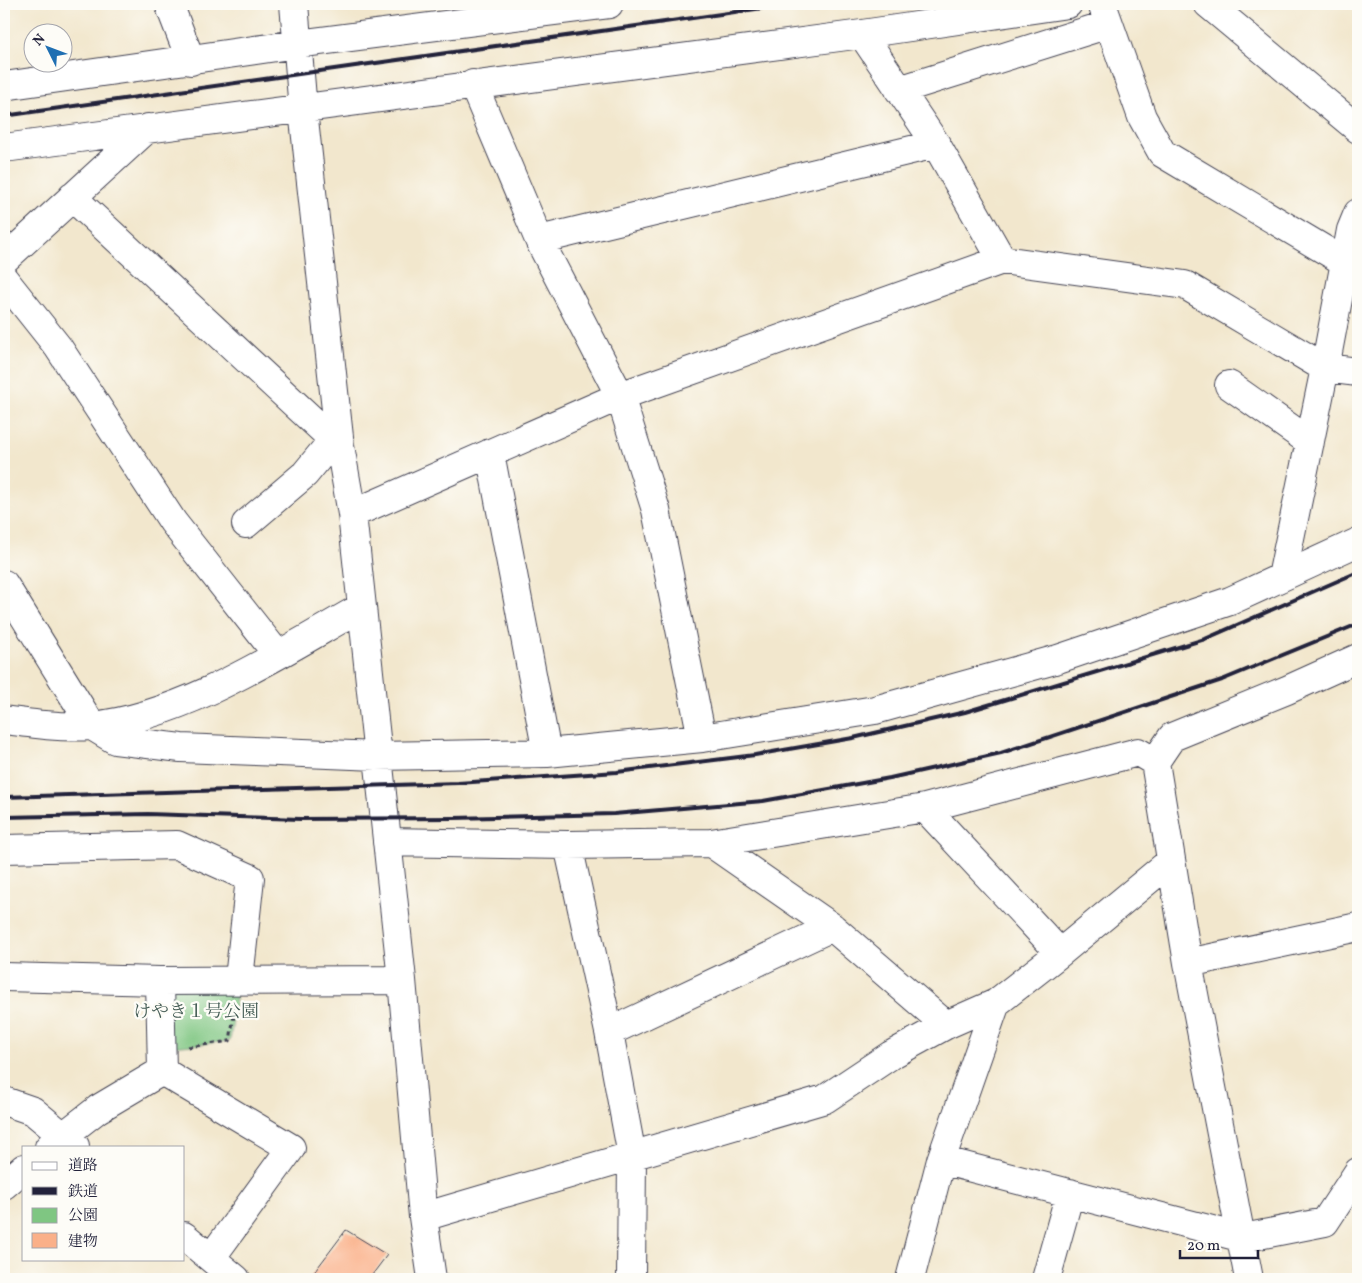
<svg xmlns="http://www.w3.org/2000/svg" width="1362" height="1283" font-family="Vollkorn,'Noto Serif JP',serif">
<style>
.green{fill:#7fc682;stroke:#50745e}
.building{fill:#fab089}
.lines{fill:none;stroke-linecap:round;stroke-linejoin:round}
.minor-casing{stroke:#414051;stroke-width:30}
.path{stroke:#414051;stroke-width:3;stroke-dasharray:4 4;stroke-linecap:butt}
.minor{stroke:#fff;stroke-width:28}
.rail{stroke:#22223b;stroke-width:4}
.labels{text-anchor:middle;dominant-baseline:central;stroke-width:4.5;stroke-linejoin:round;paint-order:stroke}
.park-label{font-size:18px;fill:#435b54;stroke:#fdfcf7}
</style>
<rect width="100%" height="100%" fill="#fdfcf7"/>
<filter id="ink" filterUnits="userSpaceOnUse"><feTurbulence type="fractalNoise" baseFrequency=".02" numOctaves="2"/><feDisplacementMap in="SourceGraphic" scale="10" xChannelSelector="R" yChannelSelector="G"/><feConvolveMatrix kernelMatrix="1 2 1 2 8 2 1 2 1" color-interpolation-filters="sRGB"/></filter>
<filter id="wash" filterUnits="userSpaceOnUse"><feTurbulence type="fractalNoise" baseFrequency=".0096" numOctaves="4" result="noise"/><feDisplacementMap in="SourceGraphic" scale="20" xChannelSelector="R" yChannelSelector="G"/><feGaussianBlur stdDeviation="1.12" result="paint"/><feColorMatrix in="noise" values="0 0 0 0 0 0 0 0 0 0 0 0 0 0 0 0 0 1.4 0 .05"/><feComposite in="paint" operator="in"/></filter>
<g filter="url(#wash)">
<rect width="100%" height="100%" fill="#f2e7cd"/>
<!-- green -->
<path class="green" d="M 239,979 L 230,1041 L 163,1048 L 160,981 Z"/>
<g id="blocks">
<!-- building -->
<path class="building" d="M 346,1230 L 387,1255 L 369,1279 L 309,1279 Z"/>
</g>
</g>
<g filter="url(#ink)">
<use href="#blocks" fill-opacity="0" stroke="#414051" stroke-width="1"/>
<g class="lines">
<!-- minor casing -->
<g class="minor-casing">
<path id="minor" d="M 169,4 L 191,61
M 294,4 L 303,110 L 340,446 L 352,514 L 402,980 L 423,1217 L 432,1279
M 1102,4 L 1142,117 L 1162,153 L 1345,262
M 1208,4 L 1358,129
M 862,34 L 936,144 L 1002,260 L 1185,285 L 1325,368 L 1358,372
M 473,84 L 539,240 L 620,396 L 656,510 L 702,738
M 4,86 L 297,44 L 609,4
M 899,90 L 1109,24
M 4,148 L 862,34 L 1068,4
M 72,197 L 340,446
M 539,240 L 936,144
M 4,260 L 148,128
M 4,279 L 58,347 L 173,522 L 277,654
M 1229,385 L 1310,442
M 490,453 L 547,753
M 352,514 L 620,396 L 1002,260
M 246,524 L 305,474 L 333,440
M 1282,577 L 1325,368 L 1351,230 L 1358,213
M 4,584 L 92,726 L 115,740 L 181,748 L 377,756 L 547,753 L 702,738 L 875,710 L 1058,659 L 1230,601 L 1358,542
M 4,720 C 33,724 62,728 91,726 C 184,717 282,652 362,607
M 387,842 L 568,845 L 711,843 L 925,808
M 711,843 L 832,927 L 946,1025
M 568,845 L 609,1032 L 632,1156 L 631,1279
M 4,849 L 177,845 L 250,878 L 239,979
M 1060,953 L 925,808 L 1138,752 L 1155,762
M 1188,963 L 1358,927
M 4,977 L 160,981 L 402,980
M 160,981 L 162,1071 L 291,1148 L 211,1258
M 609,1032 L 832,927
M 4,1101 L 33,1111 L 75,1146
M 49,1147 L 98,1109 L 162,1071
M 941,1160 L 1243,1238 L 1325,1222 L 1358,1172
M 4,1185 L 24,1168
M 423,1217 L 825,1099 L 891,1055 L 946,1025 L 996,1003 L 1060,953 L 1171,861
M 184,1236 L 236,1279
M 910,1279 L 941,1160 L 996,1003
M 1046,1279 L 1070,1193
M 1249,1279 L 1188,963 L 1155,762 L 1172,737 L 1287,690 L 1358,658"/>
</g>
<!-- path -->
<path class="path" d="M 188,1047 L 230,1041 L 235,1008"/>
<!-- minor -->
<use href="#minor" class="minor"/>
<!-- rail -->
<path class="rail" d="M 4,116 L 791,4
M 4,797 L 458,783 L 617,772 L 755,755 L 853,738 L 965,712 L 1205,639 L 1358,572
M 4,817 L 148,814 L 300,819 L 454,818 L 614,814 L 763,801 L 890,778 L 1001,753 L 1222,680 L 1358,624"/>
</g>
</g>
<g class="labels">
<!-- park labels -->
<g class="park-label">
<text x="196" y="1012">けやき１号公園</text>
</g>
</g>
<!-- margin -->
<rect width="1362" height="1283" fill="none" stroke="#fdfcf7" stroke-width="20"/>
<!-- legend -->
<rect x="22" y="1146" width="162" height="115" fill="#fdfcf7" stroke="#a5a5ac"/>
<rect x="32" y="1162" width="25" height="8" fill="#ffffff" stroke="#a5a5ac"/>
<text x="68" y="1170" font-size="15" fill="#22223b">道路</text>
<rect x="32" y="1187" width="25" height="8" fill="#22223b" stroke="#a5a5ac"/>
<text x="68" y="1196" font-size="15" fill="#22223b">鉄道</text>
<rect x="32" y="1208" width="25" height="15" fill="#7fc682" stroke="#a5a5ac"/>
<text x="68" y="1220" font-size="15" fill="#22223b">公園</text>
<rect x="32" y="1233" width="25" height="15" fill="#fab089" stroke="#a5a5ac"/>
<text x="68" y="1246" font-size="15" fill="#22223b">建物</text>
<!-- north arrow -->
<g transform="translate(48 48) rotate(312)"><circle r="24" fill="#fdfcf7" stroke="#a5a5ac"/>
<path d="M0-4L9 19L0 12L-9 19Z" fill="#1f6fb2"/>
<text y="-8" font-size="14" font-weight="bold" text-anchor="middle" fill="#22223b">N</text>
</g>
<!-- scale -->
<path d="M1180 1250v8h78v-8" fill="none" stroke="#22223b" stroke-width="2.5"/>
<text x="1187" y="1250" font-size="15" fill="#22223b" stroke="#fdfcf7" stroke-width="4" paint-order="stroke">20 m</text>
</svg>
